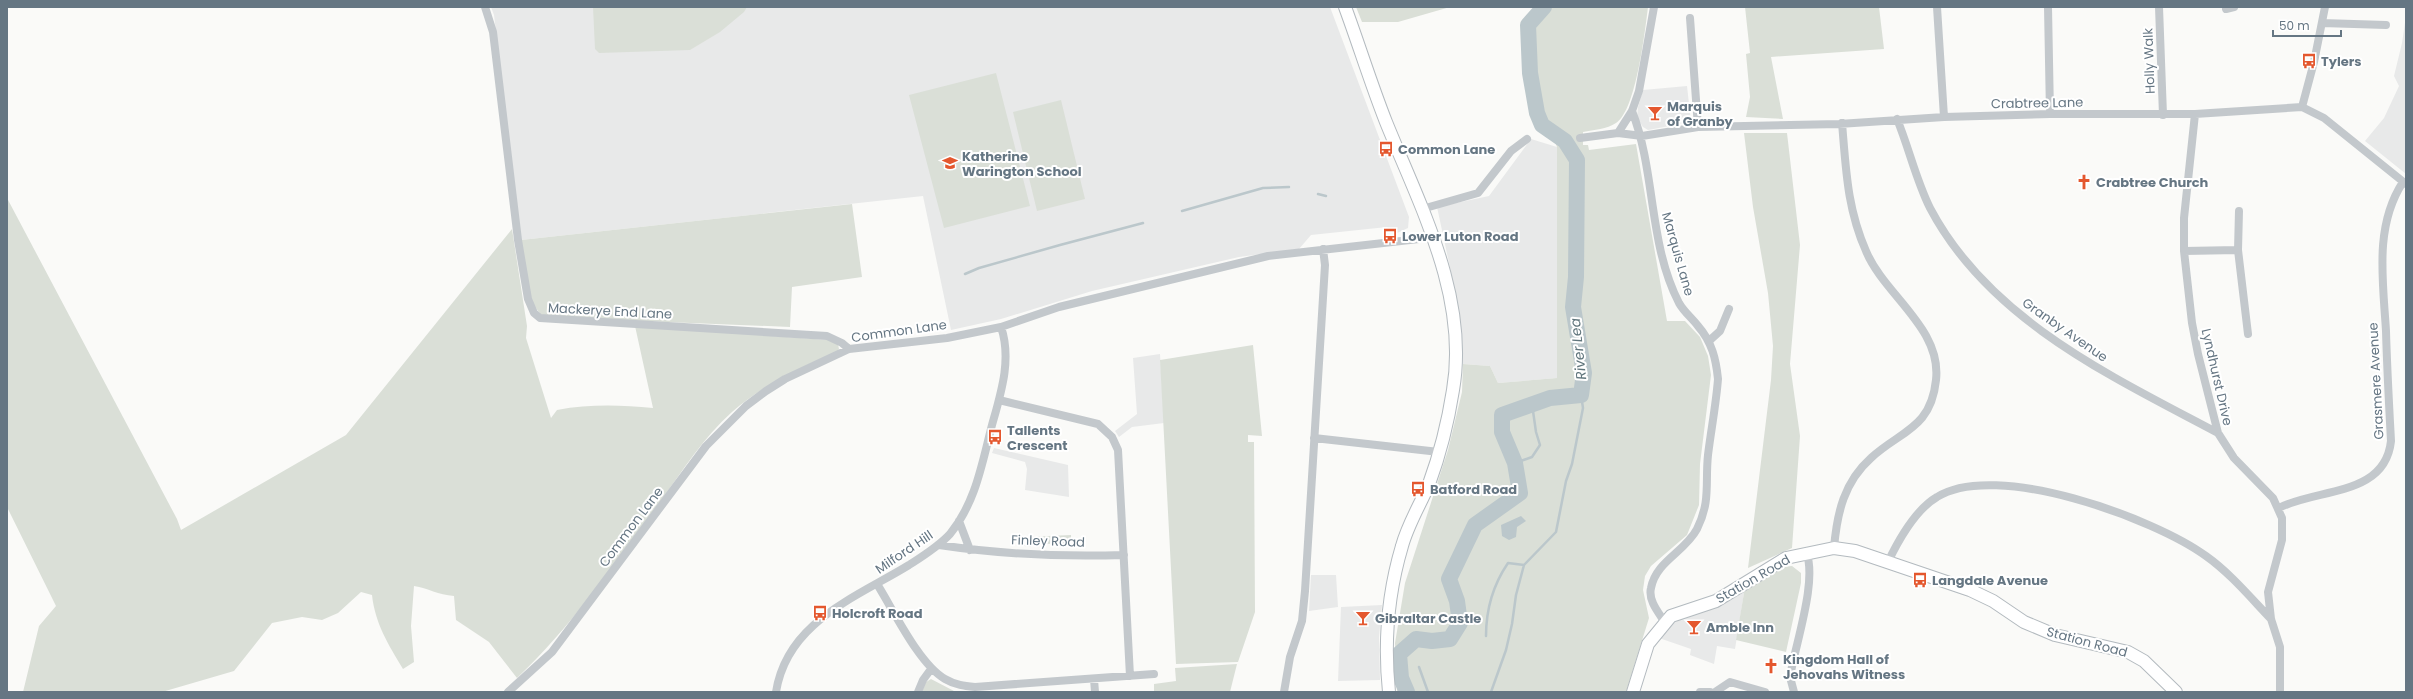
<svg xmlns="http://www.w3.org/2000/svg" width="2413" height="699" font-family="Poppins,sans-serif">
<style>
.built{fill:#e8e9e9}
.green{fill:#dadfd7}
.water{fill:#bbc7cb}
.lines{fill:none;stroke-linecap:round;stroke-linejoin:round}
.stream{stroke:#bbc7cb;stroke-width:2.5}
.river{stroke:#bbc7cb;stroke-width:16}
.secondary-casing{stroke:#b3babf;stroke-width:14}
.street{stroke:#c3c8cc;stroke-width:8}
.secondary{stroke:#fff;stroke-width:12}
.labels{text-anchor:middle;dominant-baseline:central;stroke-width:4;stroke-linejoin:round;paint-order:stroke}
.street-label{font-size:13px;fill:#657683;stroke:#fff}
.poi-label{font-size:13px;font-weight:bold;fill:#657683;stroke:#fff;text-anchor:start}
.water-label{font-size:14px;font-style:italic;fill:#60757c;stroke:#fff}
</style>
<rect width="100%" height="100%" fill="#fafaf8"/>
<!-- built -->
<path class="built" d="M 491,7 L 1330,7 L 1409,217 L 1408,228 L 1395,234 L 1387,227 L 1311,235 L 1299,249 L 1239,257 L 1092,291 L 1001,319 L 951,330 L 923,196 L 521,240 L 494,15 Z
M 2406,16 L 2406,174 L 2365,141 L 2384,118 L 2399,86 L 2394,76 L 2402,43 Z
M 1687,86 L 1691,122 L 1648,130 L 1643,127 L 1637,118 L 1638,107 L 1643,90 Z
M 1531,139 L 1557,147 L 1557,378 L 1498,383 L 1490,366 L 1463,364 L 1454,286 L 1437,207 L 1489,196 Z
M 1160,354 L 1164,423 L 1132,427 L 1119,437 L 1115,431 L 1137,414 L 1133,358 Z
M 994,448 L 1068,465 L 1069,497 L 1025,490 L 1027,469 L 1025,462 L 992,453 Z
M 1311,575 L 1336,575 L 1338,607 L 1309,611 Z
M 1742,592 L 1744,593 L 1735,649 L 1717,646 L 1714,664 L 1690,655 L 1691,649 L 1659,638 L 1669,625 L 1688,616 L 1703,612 L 1724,603 Z
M 1382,605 L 1379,637 L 1380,680 L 1338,681 L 1341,607 Z"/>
<!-- green -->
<path class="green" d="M 593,7 L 747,7 L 744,12 L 720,32 L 690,50 L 599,53 L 595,49 Z
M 1356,7 L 1450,7 L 1398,22 L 1362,22 Z
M 1544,7 L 1648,7 C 1645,31 1636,111 1616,123 C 1607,129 1594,130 1583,132 L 1583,145 L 1588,145 L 1589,150 L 1636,144 L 1667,321 L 1685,321 L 1700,337 L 1708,356 L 1711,375 L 1700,464 L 1699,505 L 1687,535 L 1651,566 L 1645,576 L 1643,590 L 1649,618 L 1626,692 L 1397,692 L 1395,643 L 1405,583 L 1448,450 L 1462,392 L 1463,364 L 1490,366 L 1498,383 L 1557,378 L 1557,147 L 1551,132 L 1542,125 L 1537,113 L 1530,73 L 1528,25 Z
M 1745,7 L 1879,7 L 1884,49 L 1771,57 L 1783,119 L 1746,117 L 1750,97 L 1746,54 L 1750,53 Z
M 996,73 L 1030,206 L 944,228 L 909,95 Z
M 1061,100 L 1085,199 L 1037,211 L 1013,112 Z
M 1744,133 L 1787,133 L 1800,245 L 1790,364 L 1800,436 L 1792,548 L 1748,568 L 1771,380 L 1773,346 L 1768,293 L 1753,207 Z
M 7,198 L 177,519 L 181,530 L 346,435 L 512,229 L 527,326 L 526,338 L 551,418 L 557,410 C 590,404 620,405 653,408 L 635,326 L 828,340 L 838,344 L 839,349 L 837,352 C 800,367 763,385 732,412 C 704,437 682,471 660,502 C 615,563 572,626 517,678 L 489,642 L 456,620 L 454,596 C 438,595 428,588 414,586 L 411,626 L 414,662 L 403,669 C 388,644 375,623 372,595 L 361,592 L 338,613 L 322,620 L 302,617 L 272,623 L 234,671 L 162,692 L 23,692 L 39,626 L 56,606 L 7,507 Z
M 852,204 L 862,277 L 792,287 L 790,327 L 544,317 C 524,301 525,263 521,240 Z
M 1253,345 L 1262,436 L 1248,435 L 1248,442 L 1254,442 L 1255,612 L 1238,662 L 1176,664 L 1160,360 Z
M 1071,535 L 1071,545 L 1032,543 L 1031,547 L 1024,546 L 1025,537 Z
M 1792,566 L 1801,573 L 1801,583 L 1786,652 L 1736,640 L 1744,593 L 1742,592 L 1783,567 Z
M 1237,664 L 1230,692 L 1154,692 L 1154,684 L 1176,681 L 1175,668 Z
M 931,679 L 954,691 L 954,692 L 922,692 L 926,682 Z"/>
<!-- water -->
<path class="water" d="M 1521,516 L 1526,521 L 1517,527 L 1516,537 L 1509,540 L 1502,536 L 1501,525 Z"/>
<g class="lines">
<!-- stream -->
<path class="stream" d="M 1318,194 L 1326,196
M 1182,211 L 1263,188 L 1289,187
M 965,274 L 979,268 L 1060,245 L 1143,223
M 1515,463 L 1532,457 L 1540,445 L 1536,432 L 1532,404
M 1486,636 C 1486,609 1493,585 1508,563 L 1524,565
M 1419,667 L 1428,692
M 1491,692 L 1506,650 L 1512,624 L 1516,595 L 1524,565 L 1556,532 L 1566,481 L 1572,464 L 1583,408 L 1581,395"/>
<!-- river -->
<path class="river" d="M 1407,692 L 1401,678 L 1399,654 L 1416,639 L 1432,641 L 1450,639 L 1460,623 L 1457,601 L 1449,579 L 1475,525 L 1520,493 L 1515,463 L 1502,432 L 1502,415 L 1550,398 L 1581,395 L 1584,373 L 1573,307 L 1576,277 L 1577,160 L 1565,141 L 1542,125 L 1537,113 L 1530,73 L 1528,25 L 1544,7"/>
<!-- secondary casing -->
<g class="secondary-casing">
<path id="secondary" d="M 1345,7 C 1359,45 1371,84 1386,122 C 1420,206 1469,297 1453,390 C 1448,422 1440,454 1429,484 C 1420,505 1408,524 1402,546 C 1388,593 1384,644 1389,692
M 1633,692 L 1648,644 L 1671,616 L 1716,601 L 1786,558 L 1834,548 L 1855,551 L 1970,590 L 1993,601 L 2024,622 L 2055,635 L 2128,652 L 2144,661 L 2176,692"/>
</g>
<!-- street -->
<path class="street" d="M 485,7 L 493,32 L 518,240 L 528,299 L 534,313 L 540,318 L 827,336 L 842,343 L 849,349
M 1937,7 L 1944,117
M 2048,7 L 2050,114
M 2159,7 L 2163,115
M 2226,9 L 2234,7
M 1690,18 L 1698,127
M 2322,23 L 2386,25
M 2302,107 L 2314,62 L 2325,7
M 1632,111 C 1656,172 1648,243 1679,303 C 1684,312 1692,318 1698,326 C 1712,342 1716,359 1718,379 C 1716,405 1711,430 1708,455 C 1705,483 1711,501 1697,529 C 1685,552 1656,561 1651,588 C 1648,600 1658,612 1664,621
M 2195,114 L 2184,218 L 2184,251 L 2192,323 L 2198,354 L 2218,433 L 2234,458 L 2273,498 L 2282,518 L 2282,540 L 2268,592 L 2271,619 L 2280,647 L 2280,692
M 1897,119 C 1909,148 1916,180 1930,208 C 1989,320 2111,376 2218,433
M 1618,133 L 1632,111 L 1639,91 L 1654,7
M 1580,138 L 1618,133 L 1642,136 L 1698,127 L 1839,124 L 1944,117 L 2050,114 L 2195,114 L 2302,107 L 2324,118 L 2406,184
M 1422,209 L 1478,193 L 1511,151 L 1527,139
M 2239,211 L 2238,250 L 2248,334
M 2184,251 L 2238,250
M 1709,341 L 1720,331 L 1729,309
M 999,400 L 1098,424 L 1112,437 L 1118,450 L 1130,676
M 1314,438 L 1439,452
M 2279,508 C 2317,488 2385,497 2391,441 C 2389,404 2387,368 2386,331 C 2383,281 2374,226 2403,182
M 959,521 L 970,550
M 939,545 C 999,554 1063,557 1124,555
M 1834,548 C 1837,513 1844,482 1871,458 C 1900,431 1931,429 1936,380 C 1942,328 1884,295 1866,251 C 1847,208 1846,169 1842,123
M 1888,562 C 1899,539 1915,510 1937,497 C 1995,460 2154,518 2206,556 C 2230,573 2250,597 2271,619
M 877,584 C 894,611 919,664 945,679 C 955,685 965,686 975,687 L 1154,674
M 1094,679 L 1095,692
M 508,692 L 552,652 L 706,446 L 746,406 L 766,391 L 785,379 L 849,349 L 947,338 L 1001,327 L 1059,307 L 1268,256 L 1419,239 L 1431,235
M 776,692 C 787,622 855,598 909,565 C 923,556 938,547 950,534 C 976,502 982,463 992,425 C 1001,393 1012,359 1001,327
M 918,692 L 923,680 L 931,669
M 1284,692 L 1290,657 L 1302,621 L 1305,591 L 1325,265 L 1323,249
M 1700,692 L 1710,692
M 1715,692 L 1730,682 L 1765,692
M 1794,692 L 1790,677 C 1795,645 1818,580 1806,552"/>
<!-- secondary -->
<use href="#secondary" class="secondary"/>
</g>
<!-- icons -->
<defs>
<g id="bus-bare" transform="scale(1.2)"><path d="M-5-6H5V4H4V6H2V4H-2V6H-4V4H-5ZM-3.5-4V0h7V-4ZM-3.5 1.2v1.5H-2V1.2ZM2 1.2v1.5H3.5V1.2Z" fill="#e4572e" stroke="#fff" stroke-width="2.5" paint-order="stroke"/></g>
<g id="bar-bare" transform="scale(1.2)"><path d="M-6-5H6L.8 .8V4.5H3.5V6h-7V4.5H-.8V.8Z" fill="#e4572e" stroke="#fff" stroke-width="2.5" paint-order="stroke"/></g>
<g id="school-bare" transform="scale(1.2)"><path d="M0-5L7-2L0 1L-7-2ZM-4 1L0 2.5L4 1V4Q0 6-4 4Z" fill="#e4572e" stroke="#fff" stroke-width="2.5" paint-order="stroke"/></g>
<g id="church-bare" transform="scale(1.2)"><path d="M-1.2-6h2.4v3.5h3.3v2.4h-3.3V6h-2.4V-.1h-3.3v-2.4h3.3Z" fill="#e4572e" stroke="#fff" stroke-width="2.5" paint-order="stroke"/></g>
</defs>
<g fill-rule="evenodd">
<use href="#bus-bare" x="2309" y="61"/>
<use href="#bar-bare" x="1655" y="113"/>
<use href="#bus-bare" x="1386" y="149"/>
<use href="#school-bare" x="950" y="163"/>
<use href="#church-bare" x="2084" y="182"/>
<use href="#bus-bare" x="1390" y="236"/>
<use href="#bus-bare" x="995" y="437"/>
<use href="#bus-bare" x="1418" y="489"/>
<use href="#bus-bare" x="1920" y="580"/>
<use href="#bus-bare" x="820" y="613"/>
<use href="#bar-bare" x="1363" y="618"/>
<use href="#bar-bare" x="1694" y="627"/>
<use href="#church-bare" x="1771" y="666"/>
</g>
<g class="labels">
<!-- street labels -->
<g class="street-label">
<text transform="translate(2149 61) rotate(-92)">Holly Walk</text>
<text transform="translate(2037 103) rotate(-1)">Crabtree Lane</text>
<text transform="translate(1678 254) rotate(74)">Marquis Lane</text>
<text transform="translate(610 311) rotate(3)">Mackerye End Lane</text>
<text transform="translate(2065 330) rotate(35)">Granby Avenue</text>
<text transform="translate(899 331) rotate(-8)">Common Lane</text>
<text transform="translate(2217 377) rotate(77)">Lyndhurst Drive</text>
<text transform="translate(2376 381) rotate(-93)">Grasmere Avenue</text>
<text transform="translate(631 527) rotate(-53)">Common Lane</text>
<text transform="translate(1048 541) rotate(2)">Finley Road</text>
<text transform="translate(904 552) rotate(-34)">Milford Hill</text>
<text transform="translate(1753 579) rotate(-30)">Station Road</text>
<text transform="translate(2087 642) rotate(15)">Station Road</text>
</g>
<!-- poi labels -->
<g class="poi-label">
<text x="2321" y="61">Tylers</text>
<text x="1667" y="106">Marquis<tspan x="1667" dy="15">of Granby</tspan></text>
<text x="1398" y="149">Common Lane</text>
<text x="962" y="156">Katherine<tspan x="962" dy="15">Warington School</tspan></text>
<text x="2096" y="182">Crabtree Church</text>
<text x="1402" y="236">Lower Luton Road</text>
<text x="1007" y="430">Tallents<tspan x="1007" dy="15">Crescent</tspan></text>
<text x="1430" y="489">Batford Road</text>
<text x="1932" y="580">Langdale Avenue</text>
<text x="832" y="613">Holcroft Road</text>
<text x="1375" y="618">Gibraltar Castle</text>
<text x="1706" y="627">Amble Inn</text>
<text x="1783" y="659">Kingdom Hall of<tspan x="1783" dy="15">Jehovahs Witness</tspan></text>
</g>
<!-- water labels -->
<g class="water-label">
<text transform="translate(1578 349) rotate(-96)">River Lea</text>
</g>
</g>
<!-- border -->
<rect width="2413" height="699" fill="none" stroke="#657683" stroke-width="16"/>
<!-- scale -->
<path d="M2273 30v6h68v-6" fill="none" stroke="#657683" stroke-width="2"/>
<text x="2279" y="30" font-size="12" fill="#657683" stroke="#ffffff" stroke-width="3" paint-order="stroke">50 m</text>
</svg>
